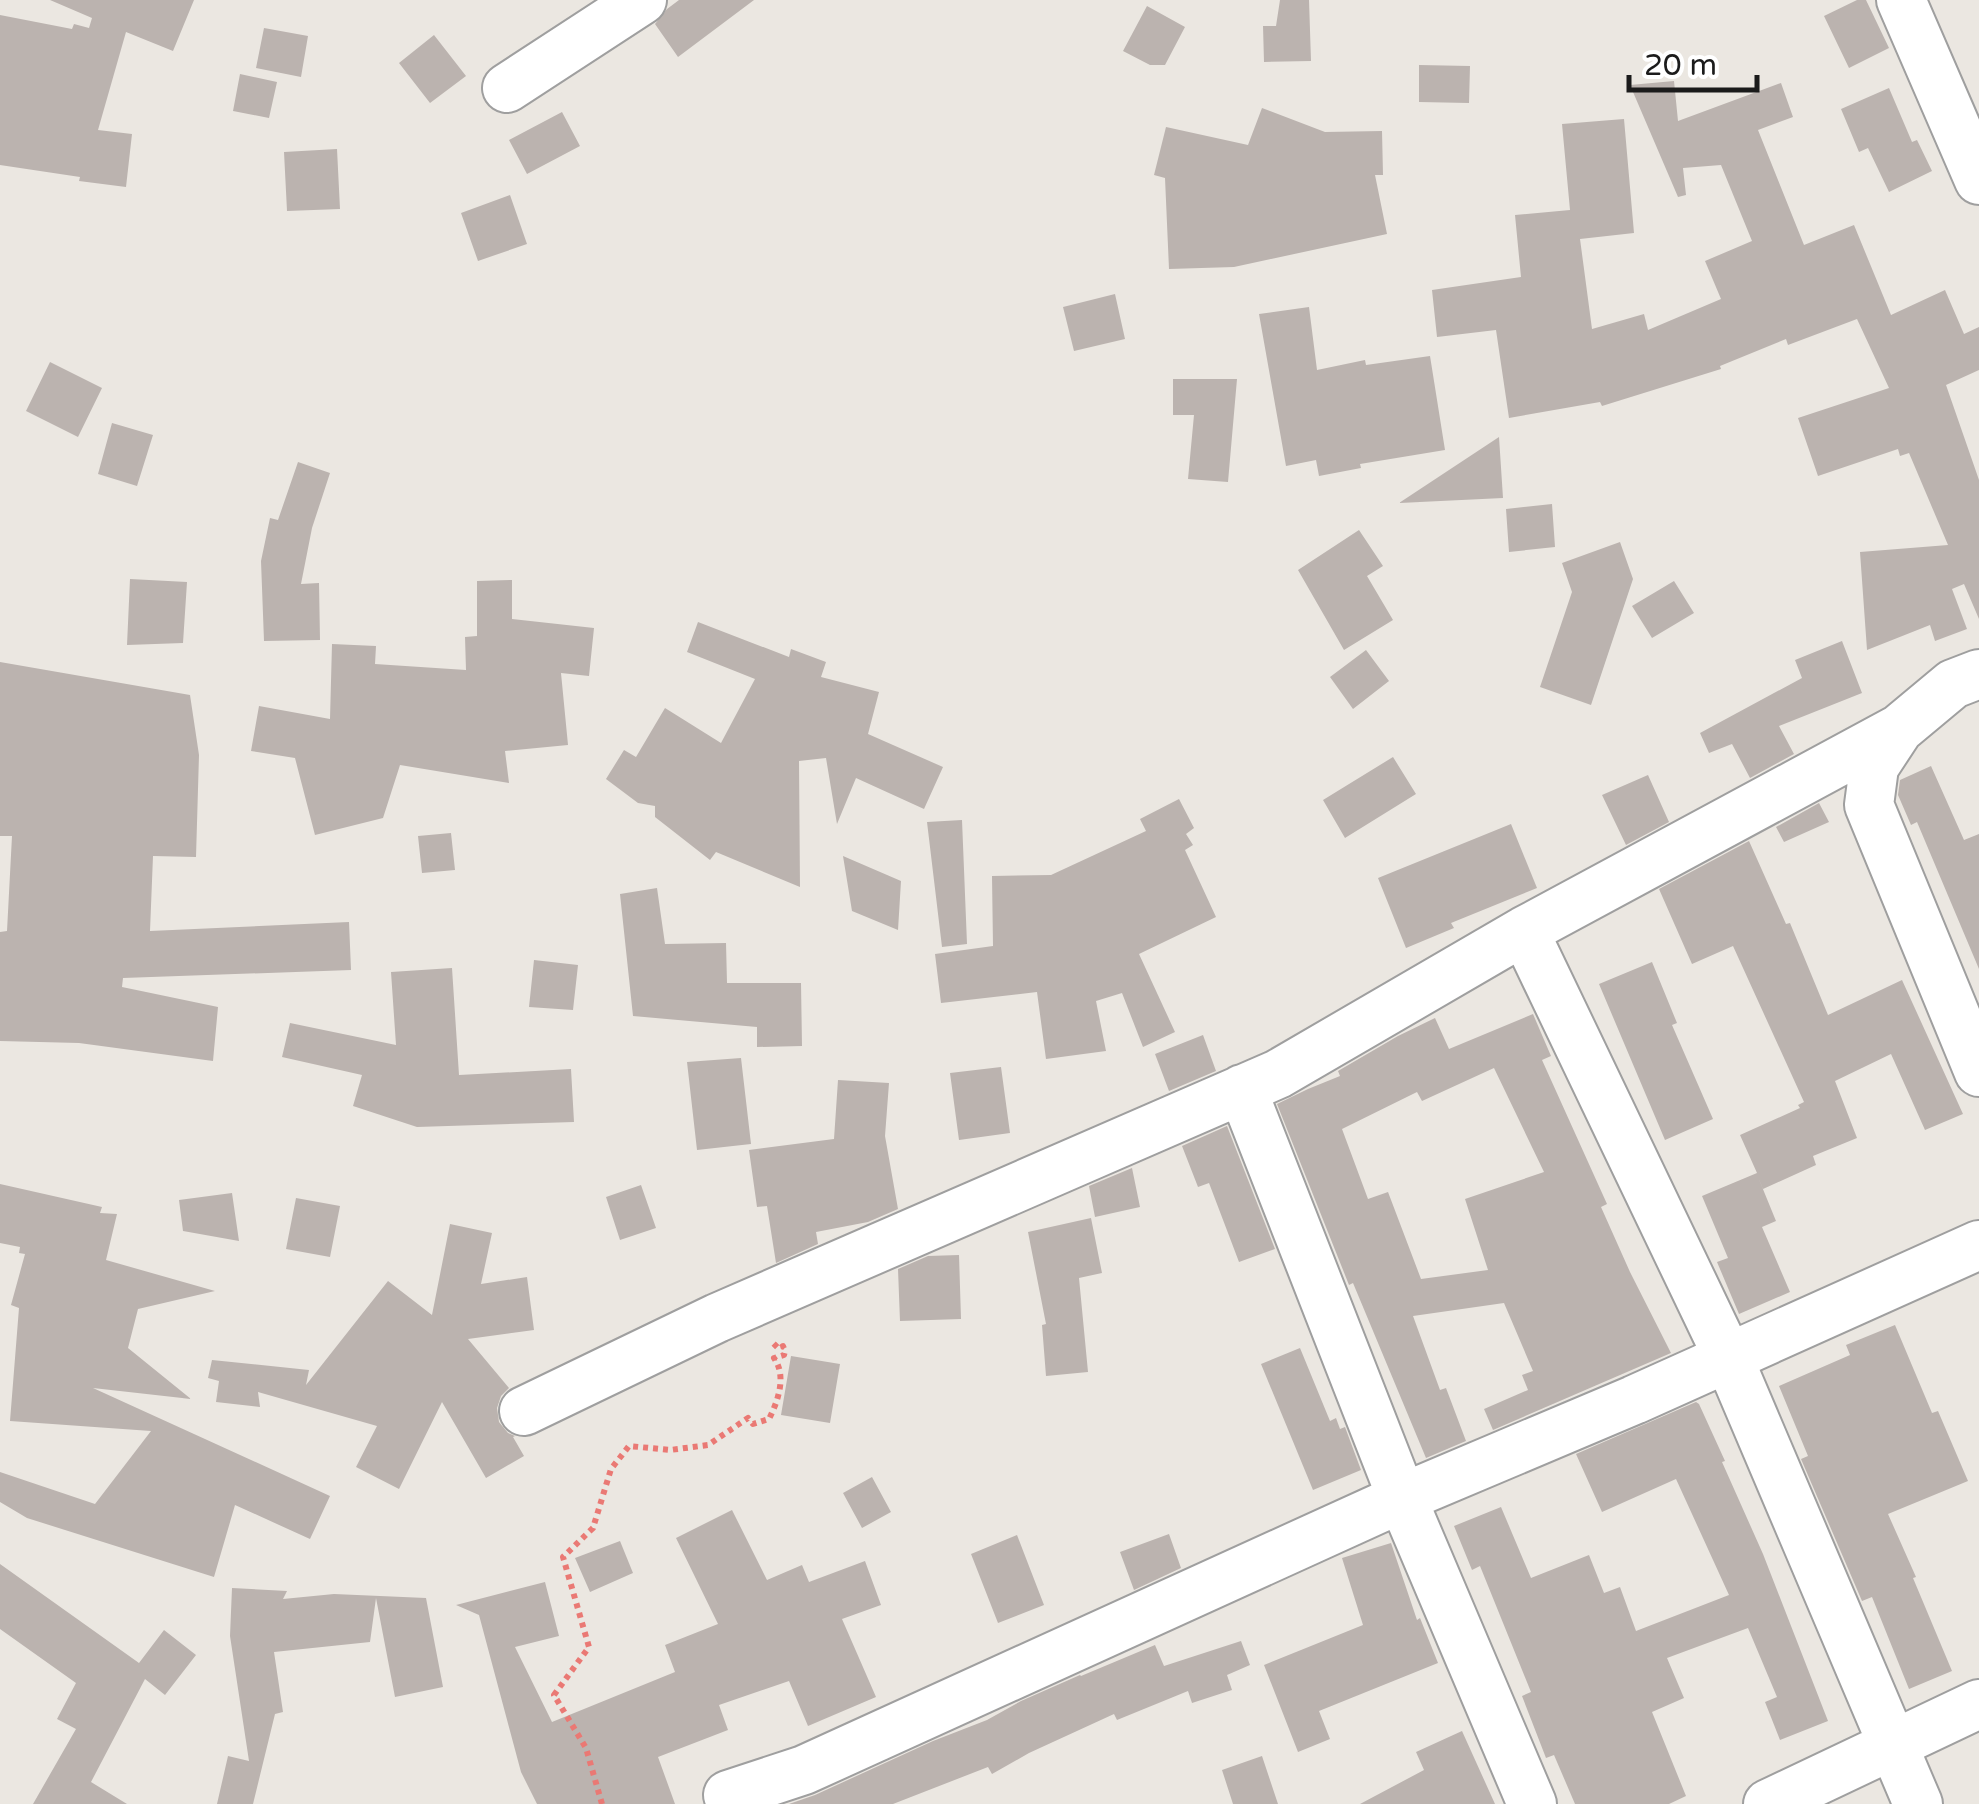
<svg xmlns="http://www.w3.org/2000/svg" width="1979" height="1804" font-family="'Varela Round',sans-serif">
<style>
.building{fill:#bbb3af;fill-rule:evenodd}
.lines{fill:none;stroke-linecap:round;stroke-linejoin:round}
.street-casing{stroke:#9f9f9f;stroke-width:52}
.path{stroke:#ea7974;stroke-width:6;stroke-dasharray:5 5;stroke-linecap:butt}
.street{stroke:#fff;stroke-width:48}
</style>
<rect width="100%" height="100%" fill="#ebe7e1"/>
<!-- building -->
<path class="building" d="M 50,0 L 194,0 L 173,51 L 126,32 L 98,130 L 132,134 L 126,187 L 79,181 L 80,177 L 0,165 L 0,15 L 72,29 L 74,24 L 89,28 L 92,18 Z
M 679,0 L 754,0 L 678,57 L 655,24 L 667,9 Z
M 1280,0 L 1309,0 L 1311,61 L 1264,62 L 1263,26 L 1276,26 Z
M 1857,0 L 1866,0 L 1889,48 L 1849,68 L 1824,16 Z
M 1147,6 L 1185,27 L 1165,65 L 1150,65 L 1123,51 Z
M 264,28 L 308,36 L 301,77 L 256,68 Z
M 434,35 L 466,76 L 430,103 L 399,63 Z
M 1419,65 L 1470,66 L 1469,103 L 1419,102 Z
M 240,74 L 277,82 L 269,118 L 233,111 Z
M 1674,81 L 1678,121 L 1781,83 L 1793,117 L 1758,130 L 1804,245 L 1854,225 L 1891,315 L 1945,290 L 1964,334 L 1979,327 L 1979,370 L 1946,385 L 1979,480 L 1979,619 L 1964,584 L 1952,589 L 1967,629 L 1935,641 L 1930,625 L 1867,650 L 1860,552 L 1948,545 L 1909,453 L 1900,456 L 1898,449 L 1818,476 L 1798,418 L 1889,388 L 1857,319 L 1788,345 L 1786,339 L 1720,366 L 1721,369 L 1602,406 L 1600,402 L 1509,418 L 1496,330 L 1437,337 L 1432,290 L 1521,277 L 1515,215 L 1570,210 L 1562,124 L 1624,119 L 1634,233 L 1580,239 L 1592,329 L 1644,314 L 1648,330 L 1721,299 L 1705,261 L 1752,241 L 1721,165 L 1683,168 L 1686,195 L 1678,197 L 1630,85 Z
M 1889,88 L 1912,142 L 1917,140 L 1932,171 L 1889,192 L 1868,148 L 1859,152 L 1841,109 Z
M 1262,108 L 1325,132 L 1382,131 L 1383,175 L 1375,175 L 1387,234 L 1234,267 L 1169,269 L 1165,178 L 1154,175 L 1166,127 L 1248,145 Z
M 562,112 L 580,146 L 527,174 L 509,140 Z
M 337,149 L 340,209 L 287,211 L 284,152 Z
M 510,195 L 527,244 L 478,261 L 461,213 Z
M 1115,294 L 1125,339 L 1074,351 L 1063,307 Z
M 1309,307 L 1317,370 L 1365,360 L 1366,365 L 1430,356 L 1445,450 L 1360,464 L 1361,468 L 1319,476 L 1316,460 L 1286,466 L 1259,314 Z
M 50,362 L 102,388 L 78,437 L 26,411 Z
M 1173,379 L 1237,379 L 1228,482 L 1188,479 L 1194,415 L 1173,415 Z
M 112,423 L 153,435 L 137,486 L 98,474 Z
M 1499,437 L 1503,498 L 1399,503 Z
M 298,462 L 330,473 L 312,528 L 301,584 L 319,583 L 320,640 L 264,641 L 261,561 L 270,518 L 278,520 Z
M 1552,504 L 1555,547 L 1509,552 L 1506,509 Z
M 1359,530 L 1383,566 L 1367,576 L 1393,620 L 1344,650 L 1298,570 Z
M 1620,542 L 1633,579 L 1591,705 L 1540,687 L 1572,592 L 1562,563 Z
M 130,579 L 187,582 L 183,643 L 127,645 Z
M 512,580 L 512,619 L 594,628 L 589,676 L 561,673 L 568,745 L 505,751 L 509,783 L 400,765 L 383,818 L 315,835 L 295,758 L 251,751 L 259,706 L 330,719 L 332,644 L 376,646 L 375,664 L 466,670 L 465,637 L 477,636 L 477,581 Z
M 1674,581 L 1694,613 L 1652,638 L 1632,606 Z
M 698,622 L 789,657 L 791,649 L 826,662 L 821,677 L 879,692 L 868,734 L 943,767 L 924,809 L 856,778 L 837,824 L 826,758 L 799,761 L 800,887 L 716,852 L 710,860 L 655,817 L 655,806 L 638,803 L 606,779 L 624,750 L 636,757 L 665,708 L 721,743 L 755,679 L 687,652 Z
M 1842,641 L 1862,693 L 1779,726 L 1794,754 L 1750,778 L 1732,744 L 1709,753 L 1700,733 L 1802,678 L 1795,660 Z
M 1366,650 L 1389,681 L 1353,709 L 1330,677 Z
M 0,662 L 190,695 L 199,755 L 196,857 L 153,856 L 150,931 L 349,922 L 351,970 L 123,978 L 122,987 L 218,1007 L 213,1061 L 79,1043 L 0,1041 L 0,932 L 7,931 L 12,836 L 0,836 Z
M 1393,757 L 1416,794 L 1345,838 L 1323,800 Z
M 1931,766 L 1964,840 L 1979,834 L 1979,969 L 1917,822 L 1911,825 L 1898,795 L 1900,780 Z
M 1648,775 L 1669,822 L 1626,845 L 1602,795 Z
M 1179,799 L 1194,828 L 1186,834 L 1193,845 L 1185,850 L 1216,917 L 1139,954 L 1175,1032 L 1143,1047 L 1122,993 L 1096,1001 L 1106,1051 L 1046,1059 L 1037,992 L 941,1003 L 935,954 L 993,946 L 992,876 L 1051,875 L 1146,831 L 1140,819 Z
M 1819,803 L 1829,822 L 1784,842 L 1776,827 Z
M 962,820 L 967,944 L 942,947 L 927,822 Z
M 1511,824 L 1537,888 L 1451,923 L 1454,928 L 1406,948 L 1378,878 Z
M 451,833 L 455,870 L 422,873 L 418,836 Z
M 1749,841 L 1786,924 L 1790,923 L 1828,1015 L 1902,980 L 1963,1114 L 1925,1130 L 1891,1054 L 1835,1081 L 1857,1138 L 1813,1156 L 1816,1165 L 1763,1189 L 1758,1177 L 1776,1221 L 1762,1227 L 1790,1292 L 1739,1314 L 1717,1262 L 1728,1258 L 1702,1196 L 1757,1173 L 1740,1135 L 1800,1108 L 1798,1105 L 1804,1102 L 1733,946 L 1692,964 L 1659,889 Z
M 843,856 L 901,881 L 898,930 L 852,911 Z
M 657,888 L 665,944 L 726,943 L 727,983 L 801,983 L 802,1046 L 757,1047 L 757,1027 L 633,1016 L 620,894 Z
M 534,960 L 578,965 L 573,1010 L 529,1007 Z
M 1652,962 L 1677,1023 L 1672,1025 L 1713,1119 L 1665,1140 L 1599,984 Z
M 452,968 L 459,1075 L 571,1069 L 574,1122 L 417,1127 L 353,1106 L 362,1075 L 282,1057 L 290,1023 L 396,1045 L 391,972 Z
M 1533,1014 L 1551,1056 L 1542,1060 L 1607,1204 L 1601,1207 L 1630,1272 L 1671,1353 L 1493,1430 L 1484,1409 L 1528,1390 L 1522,1375 L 1533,1371 L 1504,1303 L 1413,1316 L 1440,1390 L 1446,1388 L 1466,1441 L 1426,1458 L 1353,1283 L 1349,1285 L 1277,1104 L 1308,1089 L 1340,1076 L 1338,1071 L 1398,1036 L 1435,1018 L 1449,1049 ZM 1494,1068 L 1544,1172 L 1465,1199 L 1488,1270 L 1421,1279 L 1388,1192 L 1368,1199 L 1342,1129 L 1417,1092 L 1422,1101 Z
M 1203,1035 L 1216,1071 L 1169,1091 L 1155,1054 Z
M 741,1058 L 751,1144 L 697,1150 L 687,1062 Z
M 1001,1067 L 1010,1133 L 959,1140 L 950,1073 Z
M 838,1080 L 889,1083 L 885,1136 L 898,1209 L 868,1222 L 816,1232 L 818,1244 L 776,1263 L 767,1206 L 757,1207 L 749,1150 L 834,1139 Z
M 1227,1126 L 1275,1249 L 1239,1262 L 1209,1183 L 1198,1187 L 1182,1146 Z
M 1132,1168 L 1140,1207 L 1095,1217 L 1089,1186 Z
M 0,1184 L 102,1207 L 100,1213 L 117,1214 L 106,1260 L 215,1291 L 138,1309 L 128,1348 L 191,1399 L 93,1388 L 330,1496 L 310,1539 L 235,1505 L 214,1577 L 27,1518 L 0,1502 L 0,1472 L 95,1504 L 151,1431 L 10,1421 L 19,1308 L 11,1305 L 25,1254 L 19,1253 L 20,1247 L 0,1243 Z
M 641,1185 L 656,1228 L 620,1240 L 606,1197 Z
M 232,1193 L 239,1241 L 183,1231 L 179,1200 Z
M 296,1198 L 340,1206 L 330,1257 L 286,1249 Z
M 1091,1218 L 1102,1273 L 1079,1278 L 1088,1372 L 1046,1376 L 1042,1325 L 1046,1324 L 1028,1232 Z
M 450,1224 L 492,1233 L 481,1284 L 527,1277 L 534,1330 L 468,1339 L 509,1388 L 501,1396 L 497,1408 L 499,1422 L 508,1433 L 515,1436 L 513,1437 L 524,1456 L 486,1478 L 442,1402 L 399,1489 L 356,1467 L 377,1426 L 258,1392 L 260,1407 L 216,1402 L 219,1381 L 208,1378 L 212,1360 L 309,1370 L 306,1385 L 388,1281 L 432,1315 Z
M 959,1255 L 961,1319 L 900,1321 L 898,1269 L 928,1256 Z
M 1895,1325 L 1932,1413 L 1938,1411 L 1968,1481 L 1888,1514 L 1916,1577 L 1913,1578 L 1952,1671 L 1909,1689 L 1872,1597 L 1862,1601 L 1801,1459 L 1808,1456 L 1779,1386 L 1850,1355 L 1846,1345 Z
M 1300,1348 L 1330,1421 L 1336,1418 L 1340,1429 L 1345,1427 L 1361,1470 L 1313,1490 L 1261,1364 Z
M 791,1356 L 840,1364 L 830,1423 L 781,1415 Z
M 1696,1402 L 1699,1404 L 1725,1461 L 1722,1462 L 1763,1554 L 1828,1721 L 1780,1740 L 1765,1702 L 1777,1697 L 1748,1628 L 1667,1658 L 1684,1698 L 1652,1712 L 1686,1796 L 1669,1804 L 1575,1804 L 1554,1755 L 1546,1758 L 1522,1696 L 1531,1692 L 1480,1566 L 1472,1570 L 1454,1526 L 1501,1507 L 1531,1578 L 1589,1555 L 1604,1593 L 1620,1587 L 1636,1631 L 1729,1595 L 1676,1479 L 1602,1512 L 1576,1454 Z
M 872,1477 L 891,1512 L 862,1528 L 843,1493 Z
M 732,1510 L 767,1580 L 802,1565 L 809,1582 L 865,1561 L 881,1605 L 842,1619 L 876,1697 L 808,1726 L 789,1681 L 719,1705 L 728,1730 L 658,1757 L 675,1804 L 537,1804 L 521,1772 L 479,1615 L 456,1605 L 545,1582 L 559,1636 L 515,1647 L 552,1722 L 675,1672 L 665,1645 L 718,1624 L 676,1538 Z
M 1169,1534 L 1181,1568 L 1134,1590 L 1120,1552 Z
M 1017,1535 L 1044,1605 L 998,1623 L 971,1554 Z
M 620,1541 L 633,1573 L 590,1592 L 575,1558 Z
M 1391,1543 L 1417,1620 L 1420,1618 L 1438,1663 L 1319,1711 L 1330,1739 L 1298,1752 L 1264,1665 L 1363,1625 L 1342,1558 Z
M 0,1564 L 139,1663 L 164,1630 L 196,1655 L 165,1695 L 145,1679 L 91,1782 L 127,1804 L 33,1804 L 76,1729 L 57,1719 L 76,1683 L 0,1629 Z
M 232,1588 L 287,1591 L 283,1599 L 334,1594 L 426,1598 L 443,1687 L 395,1697 L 376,1598 L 370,1642 L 274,1652 L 283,1712 L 275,1714 L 253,1804 L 217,1804 L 228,1756 L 249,1761 L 230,1636 Z
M 1241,1641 L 1250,1665 L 1227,1675 L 1232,1690 L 1192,1703 L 1188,1691 L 1117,1720 L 1114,1714 L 1029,1753 L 992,1774 L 988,1767 L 893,1804 L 789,1804 L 815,1795 L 933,1741 L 987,1720 L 1021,1701 L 1080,1675 L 1081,1676 L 1155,1645 L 1164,1666 Z
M 1462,1731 L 1495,1804 L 1360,1804 L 1424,1770 L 1416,1752 Z
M 1262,1756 L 1278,1804 L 1233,1804 L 1222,1770 Z"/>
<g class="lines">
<!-- street casing -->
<g class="street-casing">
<path id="street" d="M 1901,0 L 1979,180
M 507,88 L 642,0
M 1979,674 L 1953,684 L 1899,729 L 1874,767 L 1869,805 L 1979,1072
M 1524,931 L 1728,1357 L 1918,1804
M 1242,1089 L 1402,1498 L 1532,1804
M 524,1411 L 717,1318 L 1278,1074 L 1524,931 L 1899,729
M 728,1795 L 804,1770 L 1402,1498 L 1634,1400 L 1979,1245
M 1768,1804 L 1979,1704"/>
</g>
<!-- path -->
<path class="path" d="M 602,1804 L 586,1748 L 554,1695 L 589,1647 L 563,1557 L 593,1528 L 611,1469 L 629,1446 L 670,1450 L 708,1445 L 748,1418 L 753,1424 L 769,1419 C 778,1401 787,1376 774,1358 L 784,1355 L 785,1351 L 783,1346 L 779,1349 L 772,1342"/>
<!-- street -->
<use href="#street" class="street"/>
</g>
<!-- scale -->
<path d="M1629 75v15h128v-15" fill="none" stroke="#1b1b1b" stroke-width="5"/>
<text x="1644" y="75" font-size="30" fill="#1b1b1b" stroke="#ffffff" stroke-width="8" paint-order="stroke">20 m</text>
</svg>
